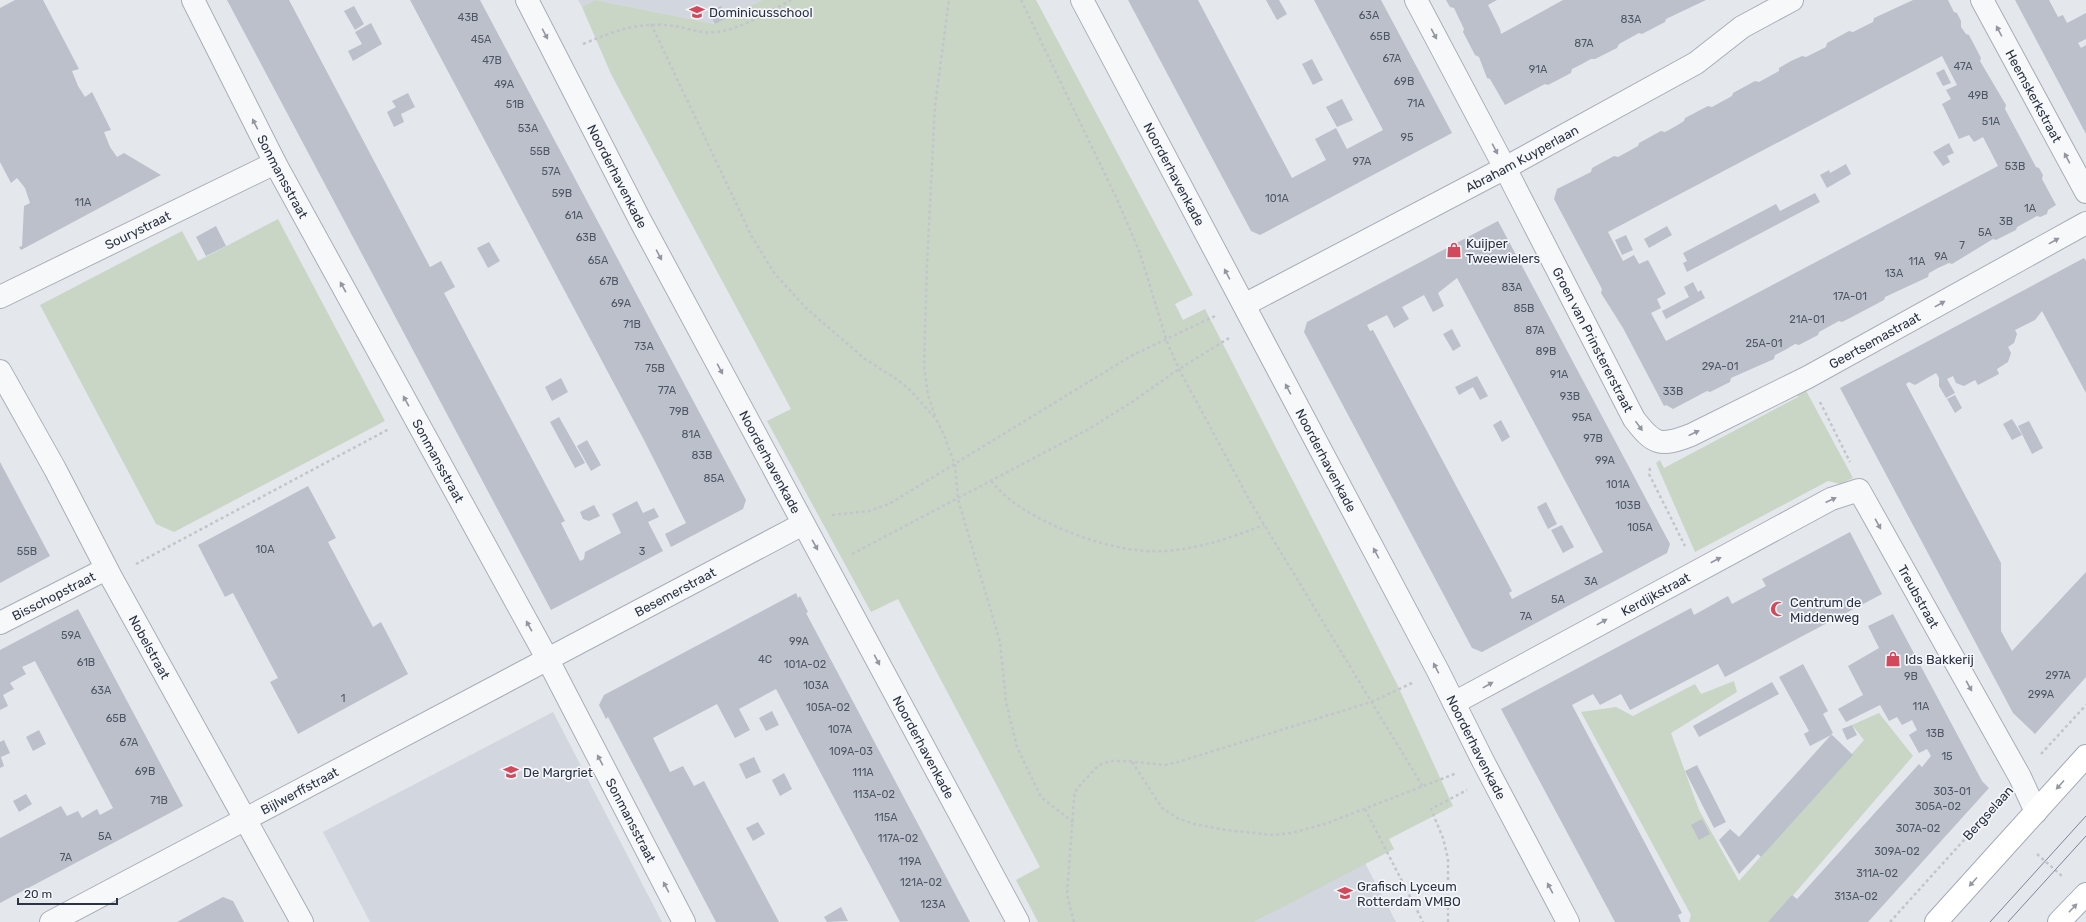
<svg xmlns="http://www.w3.org/2000/svg" width="2086" height="922" font-family="Rubik,sans-serif">
<style>
.built{fill:#d2d6de}
.green{fill:#c9d6c5}
.building{fill:#bbc0ca;fill-rule:evenodd}
.lines{fill:none;stroke-linecap:round;stroke-linejoin:round}
.minor-casing{stroke:#a9aeb7;stroke-width:24}
.major-casing{stroke:#a3abb8;stroke-width:24}
.path{stroke:#c2c5cb;stroke-width:2.5;stroke-dasharray:3 3;stroke-linecap:butt}
.minor{stroke:#f7f8fa;stroke-width:22}
.major{stroke:#fff;stroke-width:22}
.tram{stroke:#7d8696;stroke-width:1}
.oneway{fill:#9196a0}
.oneway2{fill:#959aa2}
.labels{text-anchor:middle;dominant-baseline:central;stroke-width:3.5;stroke-linejoin:round;paint-order:stroke}
.number-label{font-size:11px;fill:#4f5766}
.poi-label{font-size:13px;fill:#2b3445;stroke:#f4f6f9;text-anchor:start}
.street-label{font-size:13px;fill:#2b3445;stroke:#f4f6f9}
</style>
<rect width="100%" height="100%" fill="#e4e7ec"/>
<!-- built -->
<path class="built" d="M 578,0 L 762,0 L 715,24 L 595,0 L 582,7 Z
M 553,712 L 662,922 L 370,922 L 323,832 Z
M 1365,863 L 1396,922 L 1254,922 Z"/>
<!-- green -->
<path class="green" d="M 595,0 L 715,24 L 762,0 L 1036,0 L 1193,295 L 1175,304 L 1183,320 L 1205,309 L 1397,684 L 1453,806 L 1389,839 L 1394,849 L 1254,922 L 1038,922 L 1016,880 L 1040,867 L 898,599 L 871,612 L 767,421 L 791,409 L 611,74 L 582,7 Z
M 278,219 L 385,421 L 174,532 L 156,524 L 40,305 L 182,231 L 198,261 Z
M 1803,385 L 1853,478 L 1840,484 L 1828,481 L 1695,552 L 1656,463 L 1660,460 L 1664,468 L 1798,397 L 1796,389 Z
M 1734,681 L 1737,692 L 1671,733 L 1699,810 L 1739,881 L 1864,740 L 1852,725 L 1879,713 L 1913,756 L 1770,922 L 1689,922 L 1691,915 L 1581,712 L 1616,707 L 1633,716 L 1695,684 L 1701,694 Z"/>
<!-- building -->
<path class="building" d="M 15,0 L 43,0 L 79,69 L 72,71 L 78,86 L 85,97 L 92,92 L 111,130 L 104,132 L 110,147 L 117,157 L 124,153 L 161,175 L 21,250 L 19,247 L 22,246 L 24,206 L 30,203 L 25,188 L 17,178 L 11,183 L 0,162 L 0,8 Z
M 227,0 L 289,0 L 430,267 L 441,261 L 455,287 L 444,293 L 565,521 L 561,523 L 580,561 L 584,559 L 585,552 L 621,533 L 612,514 L 637,501 L 643,513 L 654,508 L 659,517 L 648,522 L 663,551 L 551,610 Z
M 410,0 L 480,0 L 746,500 L 743,509 L 671,547 L 665,534 L 686,523 L 644,440 Z
M 1128,0 L 1198,0 L 1292,178 L 1326,160 L 1315,139 L 1336,128 L 1347,149 L 1383,130 L 1314,0 L 1381,0 L 1452,133 L 1260,235 L 1251,231 Z
M 1266,0 L 1279,0 L 1287,14 L 1277,20 Z
M 1446,0 L 1497,0 L 1488,5 L 1500,29 L 1501,34 L 1563,0 L 1706,0 L 1666,19 L 1665,22 L 1642,34 L 1639,33 L 1619,44 L 1617,48 L 1595,59 L 1591,59 L 1582,64 L 1572,69 L 1571,73 L 1548,85 L 1545,84 L 1505,105 L 1490,79 L 1487,78 L 1479,57 L 1475,55 L 1463,32 L 1464,29 L 1454,8 L 1450,7 Z
M 1913,0 L 1948,0 L 1954,12 L 1957,13 L 1961,21 L 1961,27 L 1966,34 L 1969,35 L 1981,58 L 1980,61 L 2006,105 L 2005,109 L 2036,167 L 2039,168 L 2043,175 L 2042,179 L 2056,205 L 2048,210 L 2047,214 L 2040,217 L 2037,216 L 2017,227 L 2016,230 L 1996,240 L 1993,239 L 1952,264 L 1949,263 L 1938,268 L 1929,273 L 1928,277 L 1885,297 L 1884,300 L 1850,318 L 1842,322 L 1839,321 L 1819,332 L 1818,335 L 1799,345 L 1795,344 L 1785,350 L 1775,355 L 1774,359 L 1731,378 L 1730,382 L 1710,392 L 1707,391 L 1673,409 L 1666,405 L 1664,406 L 1623,328 L 1601,293 L 1602,289 L 1554,199 L 1557,189 L 1591,172 L 1592,168 L 1614,156 L 1618,157 L 1629,151 L 1638,146 L 1639,143 L 1661,131 L 1665,132 L 1676,126 L 1684,121 L 1685,118 L 1708,106 L 1712,107 L 1732,96 L 1733,93 L 1755,81 L 1759,82 L 1779,71 L 1779,68 L 1791,61 L 1802,56 L 1806,57 L 1826,47 L 1827,43 L 1849,31 L 1853,32 L 1873,22 L 1874,18 ZM 1942,56 L 1957,85 L 1946,90 L 1951,99 L 1942,104 L 1959,139 L 1969,135 L 1974,142 L 1983,137 L 1998,166 L 1666,341 L 1651,313 L 1661,308 L 1657,299 L 1666,294 L 1648,260 L 1639,264 L 1634,255 L 1623,261 L 1608,232 Z
M 2015,0 L 2049,0 L 2058,17 L 2063,15 L 2067,23 L 2086,13 L 2086,39 L 2078,43 L 2081,48 L 2086,45 L 2086,134 Z
M 354,6 L 364,24 L 355,30 L 344,11 Z
M 721,6 L 727,18 L 715,24 L 709,12 Z
M 371,23 L 382,44 L 353,61 L 348,51 L 362,44 L 355,32 Z
M 1312,59 L 1323,80 L 1313,85 L 1302,64 Z
M 1944,69 L 1951,83 L 1943,86 L 1936,73 Z
M 408,93 L 415,107 L 401,114 L 404,122 L 394,127 L 387,112 L 396,107 L 392,101 Z
M 1342,99 L 1353,120 L 1337,127 L 1326,107 Z
M 1949,143 L 1954,153 L 1947,156 L 1950,162 L 1943,166 L 1933,152 Z
M 1846,164 L 1851,174 L 1827,188 L 1820,175 L 1829,170 L 1830,173 Z
M 1815,193 L 1820,202 L 1687,272 L 1683,263 L 1687,261 L 1683,253 L 1776,204 L 1780,211 Z
M 1498,221 L 1670,544 L 1667,553 L 1482,652 L 1472,648 L 1304,332 L 1307,322 ZM 1457,278 L 1603,552 L 1512,599 L 1509,593 L 1512,591 L 1501,570 L 1373,330 L 1370,331 L 1367,325 L 1387,315 L 1394,328 L 1409,319 L 1402,307 L 1424,295 L 1433,312 L 1444,306 L 1438,293 Z
M 216,226 L 226,246 L 206,256 L 196,237 Z
M 1667,226 L 1672,235 L 1649,248 L 1644,239 Z
M 1626,235 L 1633,250 L 1622,255 L 1615,240 Z
M 489,242 L 500,261 L 488,268 L 477,248 Z
M 2084,258 L 2086,261 L 2086,393 L 2042,311 L 2035,320 L 2015,330 L 2017,334 L 2014,343 L 2008,347 L 2011,353 L 2008,362 L 1997,369 L 1999,374 L 1978,385 L 1975,380 L 1964,386 L 1956,383 L 1953,376 L 1947,379 L 1955,393 L 1946,398 L 1939,386 L 1939,378 L 1936,373 L 1915,385 L 1909,382 L 1906,384 L 2001,563 L 2001,631 L 2012,651 L 2086,572 L 2086,677 L 2035,734 L 2013,713 L 1840,388 Z
M 1693,282 L 1698,292 L 1701,290 L 1705,298 L 1666,319 L 1662,311 L 1689,297 L 1684,287 Z
M 1452,329 L 1461,346 L 1453,351 L 1443,334 Z
M 1477,376 L 1488,396 L 1480,400 L 1473,387 L 1459,395 L 1455,387 Z
M 561,378 L 568,392 L 552,401 L 545,387 Z
M 1955,395 L 1962,408 L 1955,413 L 1947,399 Z
M 559,417 L 585,463 L 575,468 L 550,422 Z
M 2012,419 L 2022,435 L 2012,440 L 2003,424 Z
M 1501,420 L 1510,437 L 1502,442 L 1493,425 Z
M 2029,421 L 2043,448 L 2032,454 L 2018,426 Z
M 587,440 L 601,465 L 591,471 L 577,446 Z
M 0,462 L 50,556 L 0,583 Z
M 308,486 L 336,538 L 328,542 L 373,627 L 381,622 L 408,674 L 298,734 L 270,682 L 278,678 L 233,593 L 225,597 L 198,545 Z
M 1546,502 L 1557,524 L 1548,529 L 1537,507 Z
M 594,505 L 600,516 L 589,521 L 583,519 L 580,512 Z
M 1562,525 L 1574,547 L 1563,553 L 1551,530 Z
M 1850,532 L 1882,594 L 1725,677 L 1718,664 L 1630,710 L 1621,694 L 1600,705 L 1593,694 L 1572,705 L 1682,913 L 1678,915 L 1681,922 L 1615,922 L 1501,709 L 1691,608 L 1694,615 L 1728,596 L 1732,604 L 1766,586 L 1762,579 Z
M 796,593 L 798,598 L 800,596 L 808,612 L 806,613 L 970,922 L 900,922 L 776,689 L 739,709 L 750,730 L 735,738 L 717,704 L 653,738 L 670,772 L 683,766 L 694,786 L 704,781 L 779,922 L 716,922 L 608,717 L 606,719 L 599,705 L 604,695 Z
M 78,609 L 183,806 L 0,903 L 0,838 L 61,806 L 67,816 L 78,811 L 82,818 L 97,809 L 100,815 L 113,808 L 35,661 L 22,667 L 26,674 L 10,683 L 14,689 L 3,695 L 8,706 L 0,710 L 0,650 Z
M 1893,614 L 1982,781 L 1989,788 L 1868,922 L 1768,922 L 1792,895 L 1797,899 L 1919,764 L 1922,767 L 1931,756 L 1927,749 L 1919,753 L 1909,735 L 1917,730 L 1912,720 L 1902,725 L 1897,717 L 1889,721 L 1880,705 L 1846,722 L 1838,709 L 1863,695 L 1848,666 L 1879,648 L 1868,626 Z
M 1803,664 L 1828,711 L 1823,714 L 1833,733 L 1831,734 L 1853,755 L 1761,857 L 1758,854 L 1739,874 L 1719,840 L 1730,829 L 1739,837 L 1831,735 L 1810,746 L 1804,734 L 1809,731 L 1779,677 Z
M 1772,682 L 1779,694 L 1699,737 L 1693,726 Z
M 772,711 L 779,725 L 766,731 L 759,718 Z
M 1852,725 L 1857,735 L 1847,740 L 1842,729 Z
M 39,730 L 46,744 L 33,751 L 26,737 Z
M 4,740 L 10,753 L 1,757 L 4,766 L 0,768 L 0,742 Z
M 754,757 L 761,772 L 746,779 L 739,764 Z
M 1697,765 L 1726,822 L 1714,828 L 1685,771 Z
M 784,773 L 792,789 L 780,796 L 772,780 Z
M 26,794 L 32,804 L 19,812 L 13,801 Z
M 1702,819 L 1710,834 L 1699,840 L 1691,825 Z
M 758,822 L 765,834 L 753,841 L 746,828 Z
M 223,897 L 233,901 L 244,922 L 177,922 Z
M 841,907 L 848,921 L 827,922 L 824,917 Z"/>
<g class="lines">
<!-- minor casing -->
<g class="minor-casing">
<g id="minor">
<path id="s1" d="M 193,0 L 275,163 L 548,660 L 684,922"/>
<path id="s2" d="M 527,0 L 640,220 L 1018,922"/>
<path id="s3" d="M 1082,0 L 1438,671 L 1484,763 L 1568,922"/>
<path id="s4" d="M 1416,0 L 1505,168 L 1634,419 C 1654,445 1660,447 1691,435 L 1808,377 L 2086,223"/>
<path id="s5" d="M 1982,0 L 2086,192"/>
<path id="s6" d="M 0,297 L 275,163"/>
<path id="s7" d="M 1244,305 L 1505,168 L 1696,63 L 1742,27 L 1792,0"/>
<path id="s8" d="M 0,371 L 55,469 L 111,577 L 302,922"/>
<path id="s9" d="M 0,623 L 106,569"/>
<path id="s10" d="M 1454,703 L 1831,499 L 1859,490 L 2020,777 L 2036,812"/>
<path id="s11" d="M 51,922 L 803,524"/>
</g>
</g>
<!-- major casing -->
<g class="major-casing">
<path id="major" d="M 1936,922 L 2086,756
M 2059,922 L 2086,894"/>
</g>
<!-- path -->
<path class="path" d="M 1021,0 L 1116,197 L 1140,253 L 1167,342 L 1179,369 L 1251,503 L 1423,787
M 651,24 L 752,237 L 775,274 L 807,309 L 865,359 L 898,380 L 911,391 L 936,419 L 944,435 L 955,465 L 958,499 L 1000,642 L 1006,702 L 1017,747 L 1041,797 L 1074,823
M 583,44 C 615,31 638,21 674,26 C 688,28 701,34 716,32 C 742,29 768,12 791,0
M 1820,402 L 1850,462
M 935,416 L 928,395 L 924,366 L 927,264 L 935,106 L 949,0
M 1650,468 L 1649,474 L 1685,546
M 991,481 C 1000,491 1009,500 1020,507 C 1059,532 1119,554 1164,551 C 1200,549 1232,537 1264,525
M 832,515 L 869,511 L 889,504 L 1131,356 L 1217,315
M 852,554 L 1087,430 L 1132,402 L 1179,369 L 1229,338
M 136,564 L 389,429
M 2041,754 L 2086,705
M 1132,762 L 1162,808 L 1177,818 L 1194,824 L 1226,830 L 1273,835 L 1291,833 L 1325,824 L 1457,773
M 1365,809 L 1423,922
M 2037,854 L 2063,877
M 1074,922 L 1067,895 L 1074,799 L 1075,792 L 1080,785 L 1099,765 L 1110,761 L 1126,761 L 1165,765 L 1178,762 L 1371,702 L 1412,683
M 1448,922 L 1448,859 L 1443,838 L 1431,809 L 1467,790
M 1890,922 L 2000,800"/>
<!-- minor -->
<use href="#minor" class="minor"/>
<!-- major -->
<use href="#major" class="major"/>
<!-- tram -->
<path class="tram" d="M 1990,922 L 2086,816
M 2008,922 L 2086,836"/>
</g>
<!-- one-way arrows -->
<defs><path id="oneway-solid" d="M-6-.8H1V-3.2L6.5 0L1 3.2V.8H-6Z"/></defs>
<g class="oneway">
<use href="#oneway-solid" transform="translate(1999 31) rotate(-118)"/>
<use href="#oneway-solid" transform="translate(545 34) rotate(62)"/>
<use href="#oneway-solid" transform="translate(1434 34) rotate(62)"/>
<use href="#oneway-solid" transform="translate(255 124) rotate(-117)"/>
<use href="#oneway-solid" transform="translate(1495 149) rotate(62)"/>
<use href="#oneway-solid" transform="translate(2067 158) rotate(-118)"/>
<use href="#oneway-solid" transform="translate(2054 241) rotate(-29)"/>
<use href="#oneway-solid" transform="translate(659 255) rotate(62)"/>
<use href="#oneway-solid" transform="translate(1227 274) rotate(-118)"/>
<use href="#oneway-solid" transform="translate(343 287) rotate(-119)"/>
<use href="#oneway-solid" transform="translate(1940 304) rotate(-29)"/>
<use href="#oneway-solid" transform="translate(720 369) rotate(62)"/>
<use href="#oneway-solid" transform="translate(1288 389) rotate(-118)"/>
<use href="#oneway-solid" transform="translate(406 401) rotate(-119)"/>
<use href="#oneway-solid" transform="translate(1639 426) rotate(54)"/>
<use href="#oneway-solid" transform="translate(1694 433) rotate(-26)"/>
<use href="#oneway-solid" transform="translate(1831 500) rotate(-24)"/>
<use href="#oneway-solid" transform="translate(1878 524) rotate(61)"/>
<use href="#oneway-solid" transform="translate(815 545) rotate(61)"/>
<use href="#oneway-solid" transform="translate(1376 553) rotate(-118)"/>
<use href="#oneway-solid" transform="translate(1716 560) rotate(-28)"/>
<use href="#oneway-solid" transform="translate(1602 622) rotate(-29)"/>
<use href="#oneway-solid" transform="translate(529 626) rotate(-119)"/>
<use href="#oneway-solid" transform="translate(877 660) rotate(62)"/>
<use href="#oneway-solid" transform="translate(1436 668) rotate(-117)"/>
<use href="#oneway-solid" transform="translate(1488 685) rotate(-29)"/>
<use href="#oneway-solid" transform="translate(1969 686) rotate(61)"/>
<use href="#oneway-solid" transform="translate(600 760) rotate(-118)"/>
<use href="#oneway-solid" transform="translate(666 887) rotate(-118)"/>
<use href="#oneway-solid" transform="translate(1550 888) rotate(-118)"/>
</g>
<g class="oneway2">
<use href="#oneway-solid" transform="translate(2060 785) rotate(132)"/>
<use href="#oneway-solid" transform="translate(1973 882) rotate(132)"/>
<use href="#oneway-solid" transform="translate(2073 908) rotate(-46)"/>
</g>
<!-- icons -->
<defs>
<g id="school-bare" transform="scale(1.2)"><path d="M0-5L7-2L0 1L-7-2ZM-4 1L0 2.5L4 1V4Q0 6-4 4Z" fill="#d1495b" stroke="#f4f6f9" stroke-width="2.5" paint-order="stroke"/></g>
<g id="shop-bare" transform="scale(1.2)"><path d="M-5-2.5h2.3a2.7 3.5 0 0 1 5.4 0H5L5.5 6h-11ZM-1.5-2.5h3a1.5 2.3 0 0 0-3 0Z" fill="#d1495b" stroke="#f4f6f9" stroke-width="2.5" paint-order="stroke"/></g>
<g id="mosque-bare" transform="scale(1.2)"><path d="M3.5-4.9A6 6 0 1 0 3.5 4.9A5 5 0 1 1 3.5-4.9Z" fill="#d1495b" stroke="#f4f6f9" stroke-width="2.5" paint-order="stroke"/></g>
<g id="university-bare" transform="scale(1.2)"><path d="M0-5L7-2L0 1L-7-2ZM-4 1L0 2.5L4 1V4Q0 6-4 4Z" fill="#d1495b" stroke="#f4f6f9" stroke-width="2.5" paint-order="stroke"/></g>
</defs>
<g fill-rule="evenodd">
<use href="#school-bare" x="697" y="12"/>
<use href="#shop-bare" x="1454" y="250"/>
<use href="#mosque-bare" x="1778" y="609"/>
<use href="#shop-bare" x="1893" y="659"/>
<use href="#school-bare" x="511" y="772"/>
<use href="#university-bare" x="1345" y="893"/>
</g>
<g class="labels">
<!-- number labels -->
<g class="number-label">
<text x="1369" y="15">63A</text>
<text x="468" y="17">43B</text>
<text x="1631" y="19">83A</text>
<text x="1380" y="36">65B</text>
<text x="481" y="39">45A</text>
<text x="1584" y="43">87A</text>
<text x="1392" y="58">67A</text>
<text x="492" y="60">47B</text>
<text x="1963" y="66">47A</text>
<text x="1538" y="69">91A</text>
<text x="1404" y="81">69B</text>
<text x="504" y="84">49A</text>
<text x="1978" y="95">49B</text>
<text x="1416" y="103">71A</text>
<text x="515" y="104">51B</text>
<text x="1991" y="121">51A</text>
<text x="528" y="128">53A</text>
<text x="1407" y="137">95</text>
<text x="540" y="151">55B</text>
<text x="1362" y="161">97A</text>
<text x="2015" y="166">53B</text>
<text x="551" y="171">57A</text>
<text x="562" y="193">59B</text>
<text x="1277" y="198">101A</text>
<text x="83" y="202">11A</text>
<text x="2030" y="208">1A</text>
<text x="574" y="215">61A</text>
<text x="2006" y="221">3B</text>
<text x="1985" y="232">5A</text>
<text x="586" y="237">63B</text>
<text x="1962" y="245">7</text>
<text x="1941" y="256">9A</text>
<text x="598" y="260">65A</text>
<text x="1917" y="261">11A</text>
<text x="1894" y="273">13A</text>
<text x="609" y="281">67B</text>
<text x="1512" y="287">83A</text>
<text x="1850" y="296">17A-01</text>
<text x="621" y="303">69A</text>
<text x="1524" y="308">85B</text>
<text x="1807" y="319">21A-01</text>
<text x="632" y="324">71B</text>
<text x="1535" y="330">87A</text>
<text x="1764" y="343">25A-01</text>
<text x="644" y="346">73A</text>
<text x="1546" y="351">89B</text>
<text x="1720" y="366">29A-01</text>
<text x="655" y="368">75B</text>
<text x="1559" y="374">91A</text>
<text x="667" y="390">77A</text>
<text x="1673" y="391">33B</text>
<text x="1570" y="396">93B</text>
<text x="679" y="411">79B</text>
<text x="1582" y="417">95A</text>
<text x="691" y="434">81A</text>
<text x="1593" y="438">97B</text>
<text x="702" y="455">83B</text>
<text x="1605" y="460">99A</text>
<text x="714" y="478">85A</text>
<text x="1618" y="484">101A</text>
<text x="1628" y="505">103B</text>
<text x="1640" y="527">105A</text>
<text x="265" y="549">10A</text>
<text x="27" y="551">55B</text>
<text x="642" y="551">3</text>
<text x="1591" y="581">3A</text>
<text x="1558" y="599">5A</text>
<text x="1526" y="616">7A</text>
<text x="71" y="635">59A</text>
<text x="799" y="641">99A</text>
<text x="765" y="659">4C</text>
<text x="86" y="662">61B</text>
<text x="805" y="664">101A-02</text>
<text x="2058" y="675">297A</text>
<text x="1911" y="676">9B</text>
<text x="816" y="685">103A</text>
<text x="101" y="690">63A</text>
<text x="2041" y="694">299A</text>
<text x="343" y="698">1</text>
<text x="1921" y="706">11A</text>
<text x="828" y="707">105A-02</text>
<text x="116" y="718">65B</text>
<text x="840" y="729">107A</text>
<text x="1935" y="733">13B</text>
<text x="129" y="742">67A</text>
<text x="851" y="751">109A-03</text>
<text x="1947" y="756">15</text>
<text x="145" y="771">69B</text>
<text x="863" y="772">111A</text>
<text x="1952" y="791">303-01</text>
<text x="874" y="794">113A-02</text>
<text x="159" y="800">71B</text>
<text x="1938" y="806">305A-02</text>
<text x="886" y="817">115A</text>
<text x="1918" y="828">307A-02</text>
<text x="105" y="836">5A</text>
<text x="898" y="838">117A-02</text>
<text x="1897" y="851">309A-02</text>
<text x="66" y="857">7A</text>
<text x="910" y="861">119A</text>
<text x="1877" y="873">311A-02</text>
<text x="921" y="882">121A-02</text>
<text x="1856" y="896">313A-02</text>
<text x="933" y="904">123A</text>
</g>
<!-- poi labels -->
<g class="poi-label">
<text x="709" y="12">Dominicusschool</text>
<text x="1466" y="243">Kuijper<tspan x="1466" dy="15">Tweewielers</tspan></text>
<text x="1790" y="602">Centrum de<tspan x="1790" dy="15">Middenweg</tspan></text>
<text x="1905" y="659">Ids Bakkerij</text>
<text x="523" y="772">De Margriet</text>
<text x="1357" y="886">Grafisch Lyceum<tspan x="1357" dy="15">Rotterdam VMBO</tspan></text>
</g>
<!-- street labels -->
<g class="street-label">
<text stroke="none"><textPath href="#s5" startOffset="109">Heemskerkstraat</textPath></text>
<text stroke="none"><textPath href="#s7" startOffset="314">Abraham Kuyperlaan</textPath></text>
<text stroke="none"><textPath href="#s3" startOffset="197">Noorderhavenkade</textPath></text>
<text stroke="none"><textPath href="#s2" startOffset="198">Noorderhavenkade</textPath></text>
<text stroke="none"><textPath href="#s1" startOffset="198">Sonmansstraat</textPath></text>
<text stroke="none"><textPath href="#s6" startOffset="153">Sourystraat</textPath></text>
<text stroke="none"><textPath href="#s4" startOffset="383">Groen van Prinstererstraat</textPath></text>
<text stroke="none"><textPath href="#s4" startOffset="746">Geertsemastraat</textPath></text>
<text stroke="none"><textPath href="#s3" startOffset="521">Noorderhavenkade</textPath></text>
<text stroke="none"><textPath href="#s1" startOffset="522">Sonmansstraat</textPath></text>
<text stroke="none"><textPath href="#s2" startOffset="522">Noorderhavenkade</textPath></text>
<text stroke="none"><textPath href="#s11" startOffset="706">Besemerstraat</textPath></text>
<text stroke="none"><textPath href="#s10" startOffset="229">Kerdijkstraat</textPath></text>
<text stroke="none"><textPath href="#s9" startOffset="60">Bisschopstraat</textPath></text>
<text stroke="none"><textPath href="#s10" startOffset="580">Treubstraat</textPath></text>
<text stroke="none"><textPath href="#s8" startOffset="314">Nobelstraat</textPath></text>
<text stroke="none"><textPath href="#s2" startOffset="846">Noorderhavenkade</textPath></text>
<text stroke="none"><textPath href="#s3" startOffset="845">Noorderhavenkade</textPath></text>
<text stroke="none"><textPath href="#s11" startOffset="281">Bijlwerffstraat</textPath></text>
<text transform="translate(1988 813) rotate(-48)">Bergselaan</text>
<text stroke="none"><textPath href="#s1" startOffset="930">Sonmansstraat</textPath></text>
</g>
</g>
<!-- scale -->
<path d="M18 898v6h99v-6" fill="none" stroke="#2b3445" stroke-width="2"/>
<text x="24" y="898" font-size="12" fill="#2b3445" stroke="#f4f6f9" stroke-width="3" paint-order="stroke">20 m</text>
</svg>
